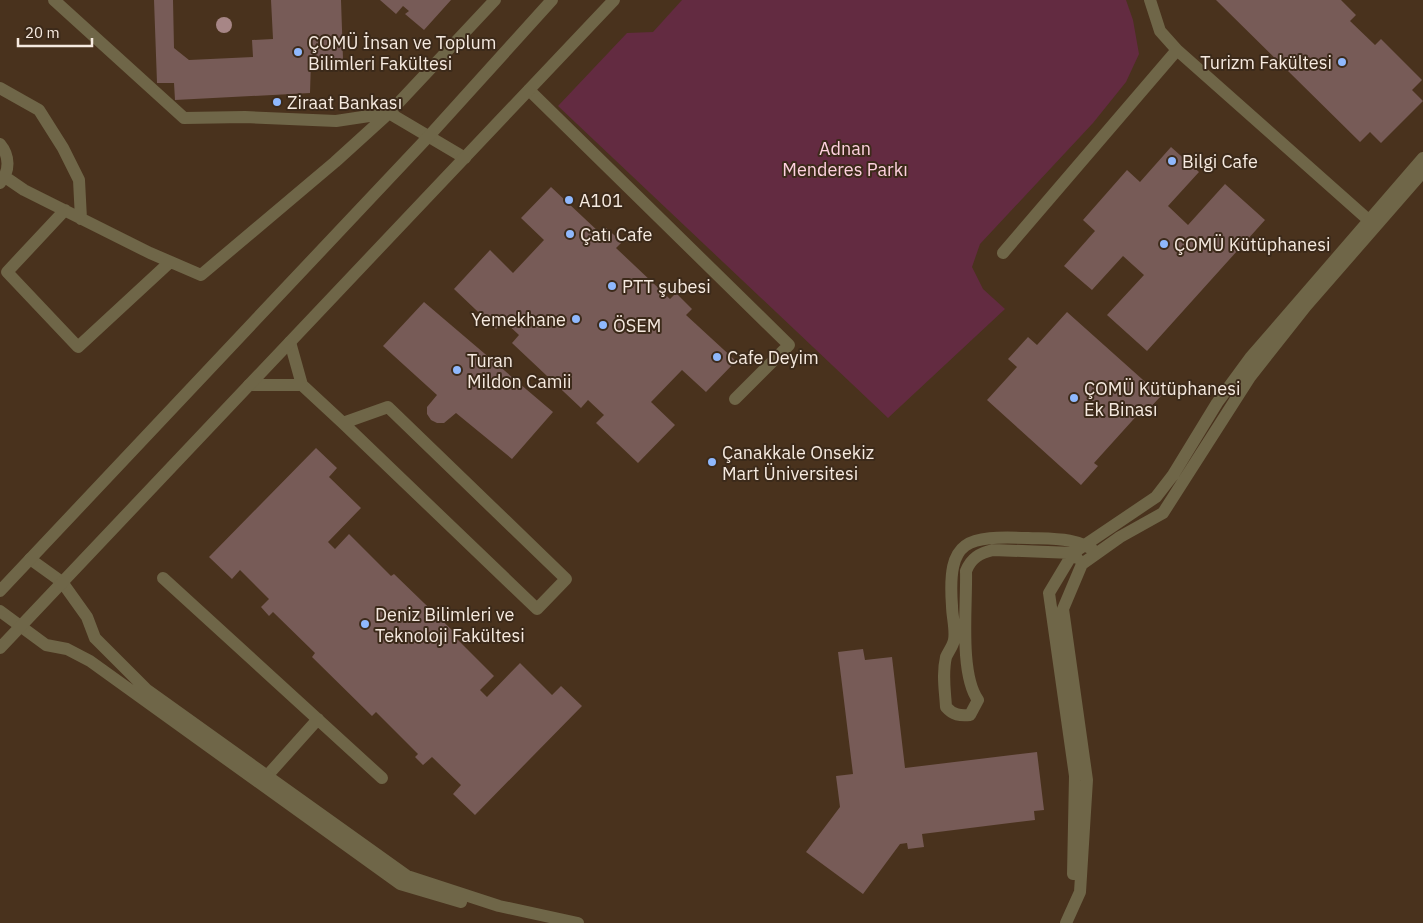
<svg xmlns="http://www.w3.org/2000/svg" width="1423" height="923" font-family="'IBM Plex Sans',sans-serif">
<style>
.built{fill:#49321d}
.green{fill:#632b41}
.building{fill:#775b57}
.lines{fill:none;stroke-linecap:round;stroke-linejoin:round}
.service{stroke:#6f6648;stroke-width:12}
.minor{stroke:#6f6648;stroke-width:12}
.tertiary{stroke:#6f6648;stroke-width:12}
.tree{fill:#a78686}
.poi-dot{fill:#8fb8fd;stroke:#3c2a1a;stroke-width:2}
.labels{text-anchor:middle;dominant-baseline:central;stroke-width:4;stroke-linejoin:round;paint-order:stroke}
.poi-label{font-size:18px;fill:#f6eae0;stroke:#3c2a1a;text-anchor:start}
.park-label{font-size:18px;fill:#fed1df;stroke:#3c2a1a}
</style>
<rect width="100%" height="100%" fill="#3c2a1a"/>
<!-- built -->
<path class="built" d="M 0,0 L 1423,0 L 1423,923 L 0,923 Z"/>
<!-- green -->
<path class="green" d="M 682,0 L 1126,0 L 1133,20 L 1139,54 L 1126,82 L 1093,123 L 980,244 L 972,267 L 983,289 L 1005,309 L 888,418 L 558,106 L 627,33 L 653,32 Z"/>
<!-- building -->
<path class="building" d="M 154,0 L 173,0 L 174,48 L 189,60 L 253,57 L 252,40 L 273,39 L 271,0 L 341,0 L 343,59 L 311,60 L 310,93 L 175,100 L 174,83 L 157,83 Z
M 380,0 L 451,0 L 424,30 L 405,14 L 409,11 L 403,6 L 396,14 Z
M 1216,0 L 1341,0 L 1356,15 L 1350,21 L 1375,45 L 1381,39 L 1422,80 L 1412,90 L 1423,101 L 1381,143 L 1370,132 L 1360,142 Z
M 1171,147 L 1199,172 L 1168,206 L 1188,225 L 1225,184 L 1265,220 L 1147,351 L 1107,315 L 1144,275 L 1123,256 L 1092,290 L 1064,266 L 1095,231 L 1083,220 L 1127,170 L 1140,182 Z
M 551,187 L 600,233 L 605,227 L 622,242 L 616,248 L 670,299 L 676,293 L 692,309 L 686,315 L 736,361 L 706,392 L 682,370 L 651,402 L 675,425 L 638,463 L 596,423 L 604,415 L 588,400 L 581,408 L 512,343 L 519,335 L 504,321 L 496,329 L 454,289 L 490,250 L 513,273 L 544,240 L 521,218 Z
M 424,302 L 553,412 L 512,459 L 456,413 L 444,423 L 437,423 L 431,420 L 427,414 L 427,407 L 437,395 L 383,346 Z
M 1067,312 L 1161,396 L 1144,414 L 1141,411 L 1094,463 L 1098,466 L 1081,485 L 987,400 L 1017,367 L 1008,359 L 1028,337 L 1037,345 Z
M 316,448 L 337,468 L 329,477 L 361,508 L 328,542 L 335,549 L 349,534 L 391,576 L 394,574 L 454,632 L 452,634 L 494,676 L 480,690 L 487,697 L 520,663 L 552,695 L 561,686 L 582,706 L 475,815 L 453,794 L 461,785 L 432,757 L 423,765 L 415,757 L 418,754 L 376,712 L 372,716 L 312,657 L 315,653 L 273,612 L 269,616 L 261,607 L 269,599 L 240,570 L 232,579 L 209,557 Z
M 863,649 L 865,660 L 892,657 L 905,768 L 1037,752 L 1044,810 L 1034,811 L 1035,820 L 922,834 L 924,847 L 908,849 L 907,843 L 900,844 L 863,894 L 806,852 L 840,807 L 836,776 L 853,774 L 838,652 Z"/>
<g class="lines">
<!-- service -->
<path class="service" d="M 54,0 L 184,118 L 245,117 L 336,121 L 389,113 L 465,158
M 0,88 L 39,110 L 63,148 L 79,180 L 81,219
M 529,90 L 789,345 L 735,399
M 0,144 C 10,156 10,171 0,183
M 5,177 L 24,190 L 150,253 L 201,275 L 335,162 L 389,113 L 495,0
M 65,210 L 7,272 L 78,347 L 170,262
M 290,342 L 302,385 L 343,423 L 537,609 L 566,579 L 388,407 L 343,423
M 249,385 L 302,385
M 163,578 L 382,778
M 267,776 L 318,719"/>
<!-- minor -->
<path class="minor" d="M 1150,0 L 1160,31 L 1177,50 L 1373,224
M 1003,253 L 1177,50
M 1097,553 C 1078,537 1052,539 1028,538 C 967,536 947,538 952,606 C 952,616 956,630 954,640 C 953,646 948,652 946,657 C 942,674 945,690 946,707 C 953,715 960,716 970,715 L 978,700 C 959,673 967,605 966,571 C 971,558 980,553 993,550 L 1073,553 L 1156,497 L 1173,475 L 1217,403 L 1250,358 L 1423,158
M 30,559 L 62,582 L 87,617 L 95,638 L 147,690 L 407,876 L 499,906 L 578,923
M 0,611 L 46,645 L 67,649 L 90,661 L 400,884 L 461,902
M 1073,874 L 1075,776 L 1049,593 L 1073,553 L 1077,558
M 1066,923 L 1080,892 L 1087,780 L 1063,609 L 1082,564 L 1120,537 L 1163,513 L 1250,377 L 1306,306 L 1423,172"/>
<!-- tertiary -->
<path class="tertiary" d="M 0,591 L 429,136 L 552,0
M 0,648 L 614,0"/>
</g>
<!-- trees -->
<circle class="tree" cx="224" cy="25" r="8"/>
<!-- markers -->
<g class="poi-dot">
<circle cx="298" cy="52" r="5"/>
<circle cx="1342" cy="62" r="5"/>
<circle cx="277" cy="102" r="5"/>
<circle cx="1172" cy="161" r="5"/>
<circle cx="569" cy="200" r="5"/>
<circle cx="570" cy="234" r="5"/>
<circle cx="1164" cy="244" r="5"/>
<circle cx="612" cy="286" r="5"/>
<circle cx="576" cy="319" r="5"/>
<circle cx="603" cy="325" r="5"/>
<circle cx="717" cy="357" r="5"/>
<circle cx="457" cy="370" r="5"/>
<circle cx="1074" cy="398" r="5"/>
<circle cx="712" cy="462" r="5"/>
<circle cx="365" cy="624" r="5"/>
</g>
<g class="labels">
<!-- poi labels -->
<g class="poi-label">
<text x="308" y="42">ÇOMÜ İnsan ve Toplum<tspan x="308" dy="21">Bilimleri Fakültesi</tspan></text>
<text x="1332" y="62" text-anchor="end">Turizm Fakültesi</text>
<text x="287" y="102">Ziraat Bankası</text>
<text x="1182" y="161">Bilgi Cafe</text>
<text x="579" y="200">A101</text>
<text x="580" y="234">Çatı Cafe</text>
<text x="1174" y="244">ÇOMÜ Kütüphanesi</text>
<text x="622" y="286">PTT şubesi</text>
<text x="566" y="319" text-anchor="end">Yemekhane</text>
<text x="613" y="325">ÖSEM</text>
<text x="727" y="357">Cafe Deyim</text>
<text x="467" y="360">Turan<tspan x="467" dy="21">Mildon Camii</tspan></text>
<text x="1084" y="388">ÇOMÜ Kütüphanesi<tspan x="1084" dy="21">Ek Binası</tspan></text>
<text x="722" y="452">Çanakkale Onsekiz<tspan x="722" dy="21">Mart Üniversitesi</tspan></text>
<text x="375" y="614">Deniz Bilimleri ve<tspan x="375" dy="21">Teknoloji Fakültesi</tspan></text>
</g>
<!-- park labels -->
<g class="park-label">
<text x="845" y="148">Adnan<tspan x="845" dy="21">Menderes Parkı</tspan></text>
</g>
</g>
<!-- scale -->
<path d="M18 38v8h74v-8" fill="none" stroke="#f6eae0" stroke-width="2.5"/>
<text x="25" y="38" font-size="15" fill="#f6eae0" stroke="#3c2a1a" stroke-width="4" paint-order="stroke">20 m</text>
</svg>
